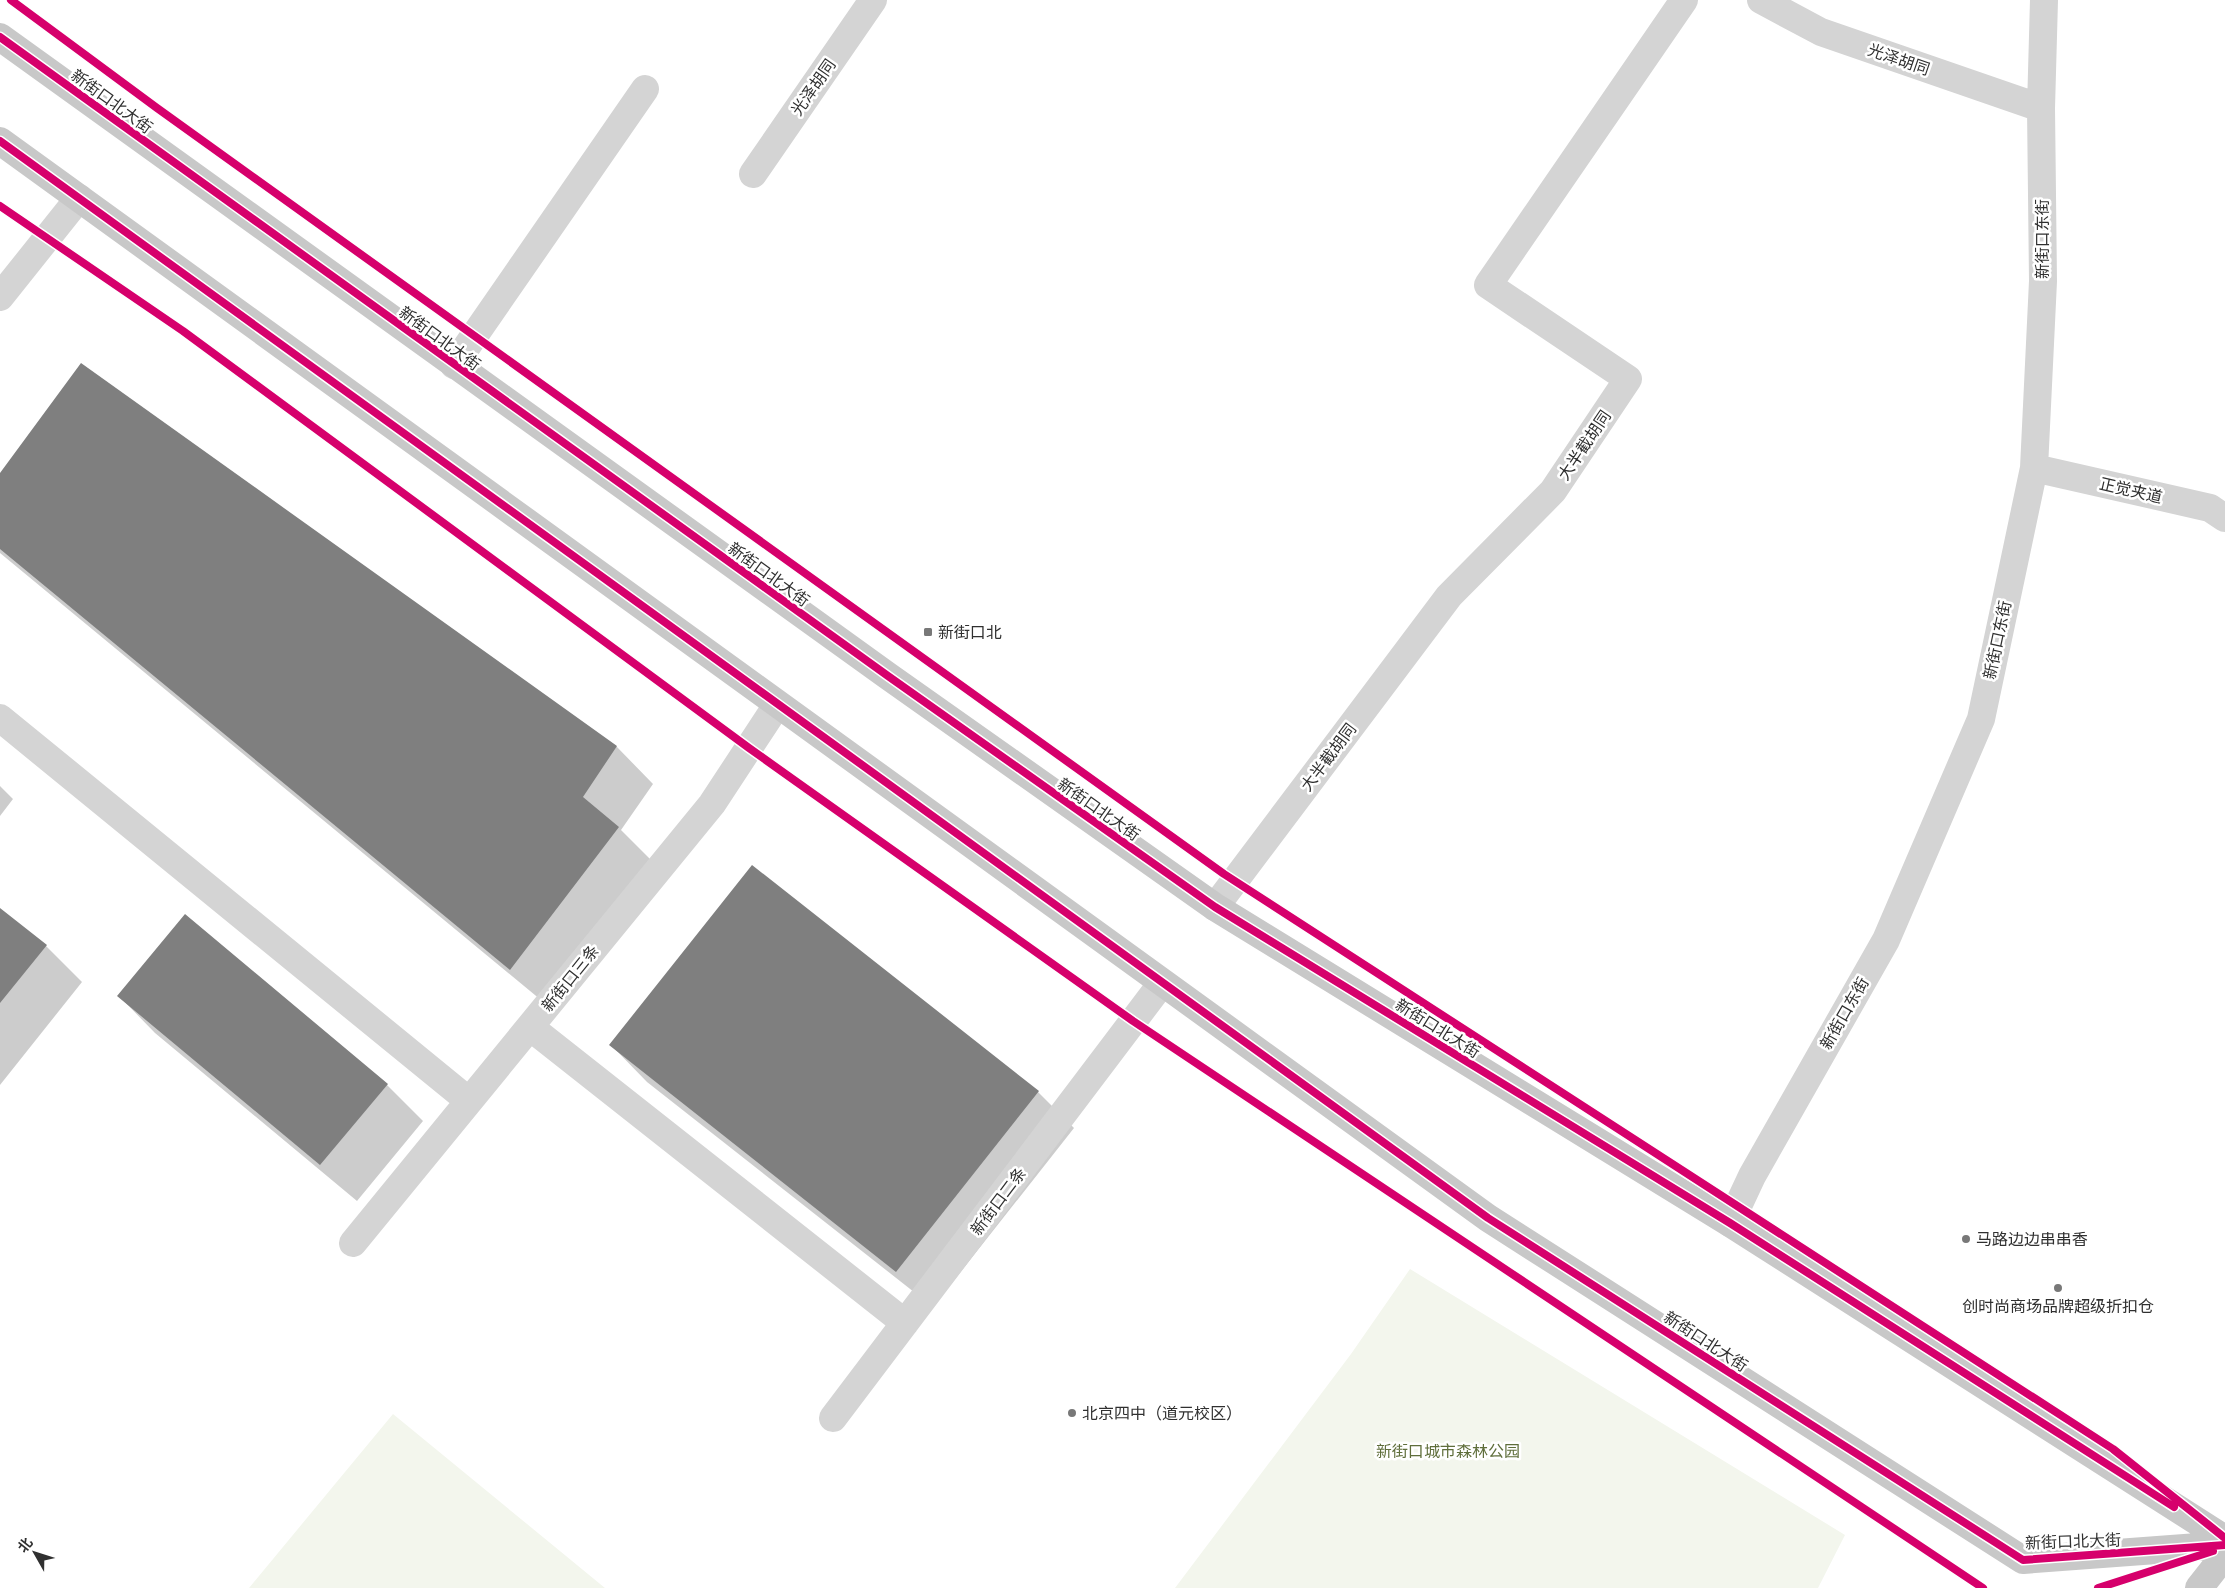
<svg xmlns="http://www.w3.org/2000/svg" width="2225" height="1588" font-family="'IBM Plex Sans','Noto Sans SC',sans-serif">
<style>
.green{fill:#f3f6ed}
.shadow{fill:#0003}
.building{fill:#7f7f7f}
.lines{fill:none;stroke-linecap:round;stroke-linejoin:round}
.minor{stroke:#d4d4d4;stroke-width:28}
.major{stroke:#c8c8c8;stroke-width:28}
.cycleway-casing{stroke:#fff;stroke-width:11}
.cycleway{stroke:#d6006c;stroke-width:8}
.poi-dot{fill:#787878;stroke:#fff;stroke-width:2}
.labels{text-anchor:middle;dominant-baseline:central;stroke-width:5;stroke-linejoin:round;paint-order:stroke}
.street-label{font-size:16px;fill:#303030;stroke:#fff}
.poi-label{font-size:16px;fill:#303030;stroke:#fff;text-anchor:start}
.park-label{font-size:16px;fill:#5f6e3b;stroke:#fff}
</style>
<rect width="100%" height="100%" fill="#fff"/>
<!-- green -->
<path class="green" d="M 1410,1269 L 1845,1535 L 1818,1588 L 1175,1588 L 1351,1354 Z
M 393,1414 L 605,1588 L 249,1588 Z"/>
<!-- shadow -->
<path class="shadow" d="M 81,364 L 617,747 L 653,784 L 621,830 L 655,864 L 547,1005 L 0,553 L 0,475 Z
M 0,786 L 13,799 L 0,816 Z
M 752,867 L 1038,1092 L 1074,1128 L 933,1307 L 647,1082 L 611,1045 Z
M 0,909 L 46,946 L 82,982 L 0,1085 Z
M 119,996 L 387,1085 L 423,1121 L 357,1201 L 155,1033 Z"/>
<!-- building -->
<path class="building" d="M 81,363 L 617,746 L 583,797 L 619,827 L 510,970 L 0,549 L 0,473 Z
M 752,865 L 1039,1091 L 896,1272 L 609,1045 Z
M 0,908 L 47,945 L 0,1003 Z
M 185,914 L 388,1084 L 320,1165 L 117,996 Z"/>
<g class="lines">
<!-- minor -->
<path class="minor" d="M 1761,0 L 1821,32 L 2041,108
M 753,174 L 873,0
M 0,297 L 79,198
M 454,365 L 645,89
M 2034,468 L 2210,508 L 2225,518
M 0,718 L 469,1101
M 1215,907 L 1449,596 L 1553,491 L 1628,379 L 1488,285 L 1684,0
M 530,1027 L 905,1323
M 1730,1223 L 1752,1176 L 1886,940 L 1981,719 L 2034,468 L 2043,281 L 2041,108 L 2044,0
M 353,1243 L 712,804 L 777,705
M 833,1418 L 1162,983"/>
<!-- major -->
<path class="major" d="M 0,37 L 888,676 L 1215,907 L 1730,1223 L 2225,1539
M 0,141 L 1488,1218 L 2023,1560 L 2225,1545
M 2199,1588 L 2225,1555"/>
<!-- cycleway casing -->
<g class="cycleway-casing">
<path id="cycleway" d="M 11,0 L 157,108 L 1224,874 L 2113,1449 L 2225,1538
M 0,37 L 888,676 L 1215,907 L 1730,1223 L 2174,1507
M 0,141 L 1488,1218 L 2023,1560 L 2225,1545
M 0,206 L 183,331 L 749,748 L 1133,1021 L 1983,1588
M 2098,1588 L 2213,1551"/>
</g>
<!-- cycleway -->
<use href="#cycleway" class="cycleway"/>
</g>
<!-- markers -->
<g class="poi-dot">
<rect x="923" y="627" width="10" height="10" rx="2.5"/>
<circle cx="1966" cy="1239" r="5"/>
<circle cx="2058" cy="1288" r="5"/>
<circle cx="1072" cy="1413" r="5"/>
</g>
<g class="labels">
<!-- street labels -->
<g class="street-label">
<text transform="translate(1899 59) rotate(19)">光泽胡同</text>
<text transform="translate(813 87) rotate(-55)">光泽胡同</text>
<text transform="translate(112 101) rotate(36)">新街口北大街</text>
<text transform="translate(2042 239) rotate(-90)">新街口东街</text>
<text transform="translate(440 338) rotate(36)">新街口北大街</text>
<text transform="translate(1584 445) rotate(-56)">大半截胡同</text>
<text transform="translate(2131 490) rotate(13)">正觉夹道</text>
<text transform="translate(769 574) rotate(36)">新街口北大街</text>
<text transform="translate(1997 640) rotate(-78)">新街口东街</text>
<text transform="translate(1328 757) rotate(-53)">大半截胡同</text>
<text transform="translate(1099 809) rotate(35)">新街口北大街</text>
<text transform="translate(570 978) rotate(-51)">新街口三条</text>
<text transform="translate(1844 1013) rotate(-60)">新街口东街</text>
<text transform="translate(1438 1028) rotate(32)">新街口北大街</text>
<text transform="translate(998 1201) rotate(-53)">新街口二条</text>
<text transform="translate(1706 1341) rotate(33)">新街口北大街</text>
<text transform="translate(2073 1541) rotate(-2)">新街口北大街</text>
</g>
<!-- poi labels -->
<g class="poi-label">
<text x="938" y="632">新街口北</text>
<text x="1976" y="1239">马路边边串串香</text>
<text x="2058" y="1306" text-anchor="middle">创时尚商场品牌超级折扣仓</text>
<text x="1082" y="1413">北京四中（道元校区）</text>
</g>
<!-- park labels -->
<g class="park-label">
<text x="1448" y="1451">新街口城市森林公园</text>
</g>
</g>
<!-- north arrow -->
<g transform="translate(35 1553) rotate(309)" stroke="#ffffff" stroke-width="4" paint-order="stroke">
<path d="M0-4L9 19L0 12L-9 19Z" fill="#303030"/>
<text y="-8" font-size="14" font-weight="bold" text-anchor="middle" fill="#303030">北</text>
</g>
</svg>
